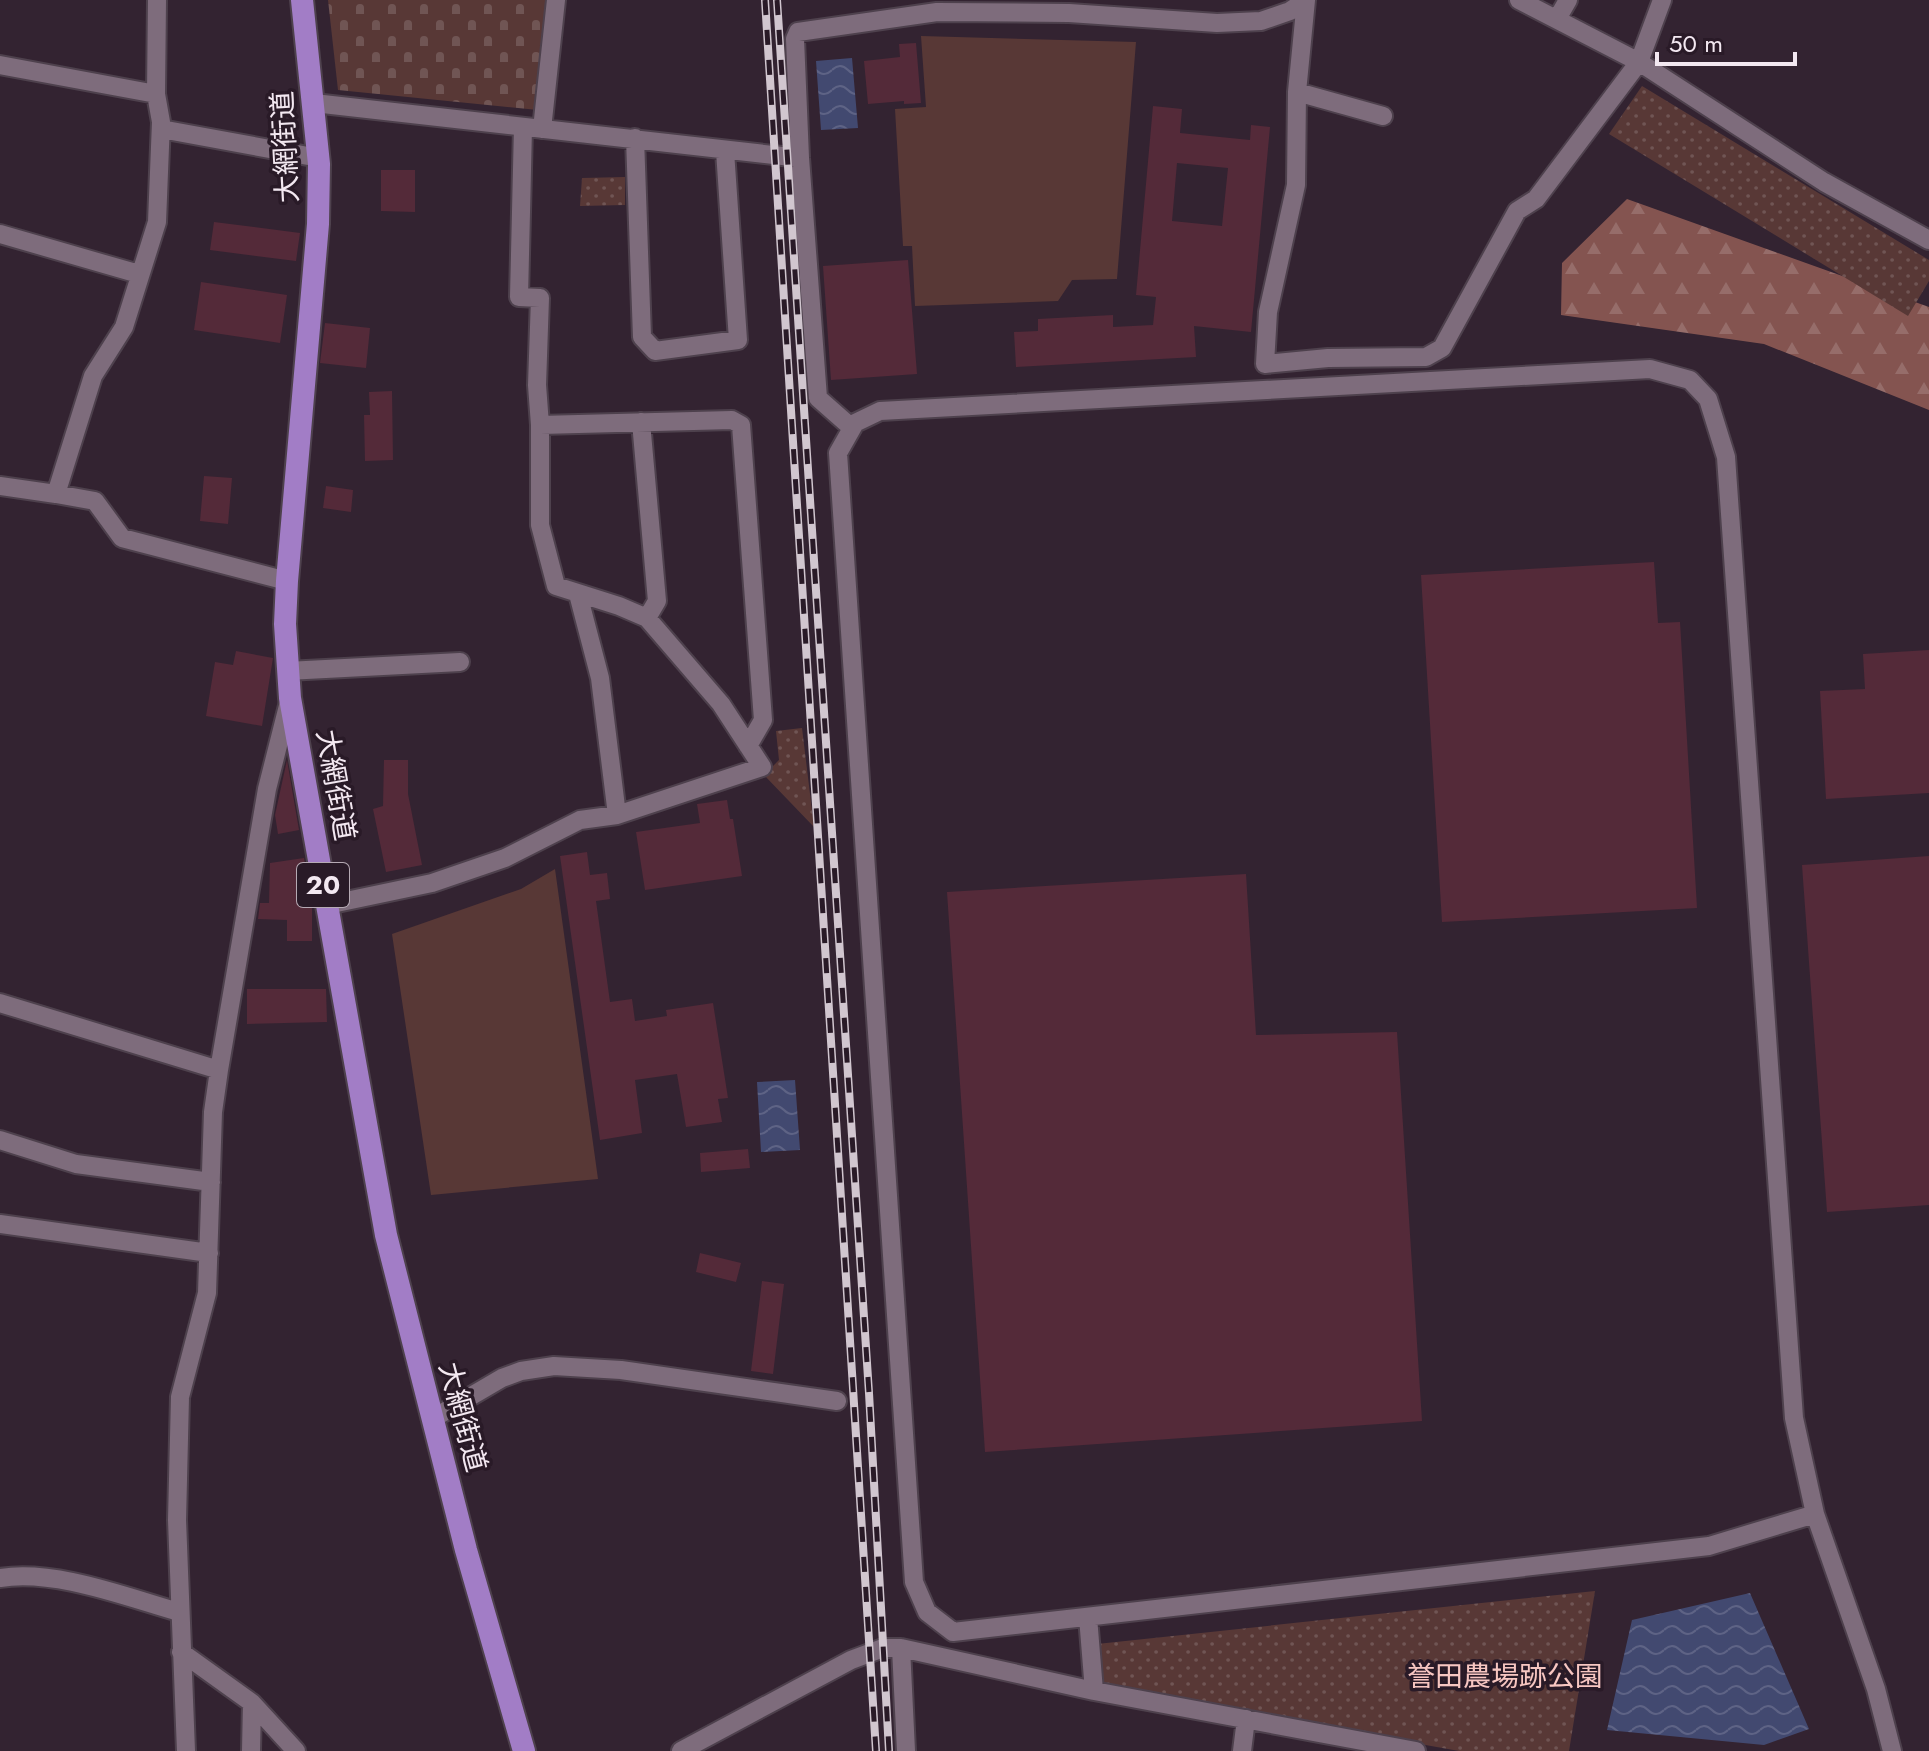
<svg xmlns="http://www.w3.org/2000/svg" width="1929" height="1751" font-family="Jost,'Noto Sans JP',sans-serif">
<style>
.forest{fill:url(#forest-firs)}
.cemetery{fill:url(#cemetery-stones)}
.park{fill:url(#park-dots)}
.pitch{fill:#583836}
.water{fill:url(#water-waves)}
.building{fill:#542a39;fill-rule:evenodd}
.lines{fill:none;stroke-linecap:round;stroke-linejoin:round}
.minor-casing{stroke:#4e414d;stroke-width:22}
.major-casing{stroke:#4e414d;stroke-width:26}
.minor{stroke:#7e6c7c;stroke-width:18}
.major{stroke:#a27dc6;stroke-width:22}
.rail-casing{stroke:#d1c6cf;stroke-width:8}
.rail{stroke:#291a27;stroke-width:5;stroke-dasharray:15;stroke-linecap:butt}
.labels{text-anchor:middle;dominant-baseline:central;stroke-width:7;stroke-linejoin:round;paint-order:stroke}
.shield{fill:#291a27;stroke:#b6aab4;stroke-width:2}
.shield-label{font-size:26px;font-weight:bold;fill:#f3e8f1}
.street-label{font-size:28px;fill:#f3e8f1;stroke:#291a27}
.park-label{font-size:28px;fill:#f7c6c1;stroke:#291a27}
</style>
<defs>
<pattern id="forest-firs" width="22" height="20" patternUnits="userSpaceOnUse" patternTransform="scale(2)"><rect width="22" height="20" fill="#845450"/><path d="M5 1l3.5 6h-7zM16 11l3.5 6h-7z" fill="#966d6a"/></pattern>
<pattern id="cemetery-stones" width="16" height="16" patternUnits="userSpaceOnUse" patternTransform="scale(2)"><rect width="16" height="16" fill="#583836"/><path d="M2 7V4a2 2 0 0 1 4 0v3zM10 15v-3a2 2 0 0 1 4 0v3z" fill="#705554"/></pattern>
<pattern id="park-dots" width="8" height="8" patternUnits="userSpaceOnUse" patternTransform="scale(2)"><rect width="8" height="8" fill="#583836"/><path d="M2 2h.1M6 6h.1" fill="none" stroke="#705554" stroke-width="1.8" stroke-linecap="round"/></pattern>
<pattern id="water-waves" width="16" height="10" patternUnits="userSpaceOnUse" patternTransform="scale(2)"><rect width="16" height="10" fill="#424970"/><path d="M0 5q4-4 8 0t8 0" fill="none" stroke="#5e6385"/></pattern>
</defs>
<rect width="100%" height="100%" fill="#332331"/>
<!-- forest -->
<path class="forest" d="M 1627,199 L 1929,307 L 1929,410 L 1764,344 L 1561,315 L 1562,263 Z"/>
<!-- cemetery -->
<path class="cemetery" d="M 328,0 L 552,0 L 548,111 L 338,90 Z"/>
<!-- park -->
<path class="park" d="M 1642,86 L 1929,260 L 1929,281 L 1908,316 L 1609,134 Z
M 625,177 L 625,205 L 580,206 L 582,178 Z
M 802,728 L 814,827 L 764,775 L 779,760 L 776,731 Z
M 1595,1591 L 1569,1751 L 1459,1751 L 1108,1688 L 1101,1681 L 1097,1644 Z"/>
<!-- pitch -->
<path class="pitch" d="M 921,36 L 1136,42 L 1117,279 L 1072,280 L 1058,301 L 915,306 L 912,246 L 903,246 L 895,109 L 926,107 Z
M 555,869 L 598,1179 L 431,1195 L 392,934 L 521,889 Z"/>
<!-- water -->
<path class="water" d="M 852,58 L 858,128 L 821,130 L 816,61 Z
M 795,1080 L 800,1150 L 761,1152 L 757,1082 Z
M 1750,1593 L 1809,1729 L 1764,1745 L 1607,1730 L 1632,1620 Z"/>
<!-- building -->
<path class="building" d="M 916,43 L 921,103 L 904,104 L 904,101 L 868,104 L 864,61 L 900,57 L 899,44 Z
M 1153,106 L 1182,109 L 1180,133 L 1250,140 L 1251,125 L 1270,127 L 1251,332 L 1194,326 L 1196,357 L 1016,367 L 1014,332 L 1038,331 L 1038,319 L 1113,315 L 1113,327 L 1153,325 L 1156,297 L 1136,295 ZM 1177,163 L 1228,168 L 1222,226 L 1172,221 Z
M 381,170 L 415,170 L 415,212 L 381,211 Z
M 214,222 L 300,233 L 296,261 L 210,250 Z
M 908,260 L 917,374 L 831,380 L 823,266 Z
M 201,282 L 287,295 L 280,343 L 194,330 Z
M 325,323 L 370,328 L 366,368 L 320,363 Z
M 392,391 L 393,460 L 365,461 L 364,415 L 370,415 L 369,392 Z
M 204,476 L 232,478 L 228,524 L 200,521 Z
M 326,486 L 353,490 L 351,512 L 323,508 Z
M 1654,562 L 1658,623 L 1680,622 L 1697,908 L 1442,922 L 1421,575 Z
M 1929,650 L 1929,793 L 1826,799 L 1820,691 L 1865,689 L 1863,654 Z
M 236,651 L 273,658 L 262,726 L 206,716 L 215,662 L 233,665 Z
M 287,760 L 299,830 L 278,834 L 275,815 Z
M 384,760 L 408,760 L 408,794 L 422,865 L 386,872 L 373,809 L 383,806 Z
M 727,800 L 730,819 L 733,819 L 742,876 L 645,890 L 636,832 L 700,823 L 697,804 Z
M 587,852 L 590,875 L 607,873 L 610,899 L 596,901 L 610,1002 L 632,999 L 635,1021 L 667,1016 L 666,1010 L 713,1003 L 728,1098 L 718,1099 L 722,1122 L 686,1127 L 677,1074 L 635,1080 L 642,1133 L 600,1140 L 560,856 Z
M 1929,856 L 1929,1205 L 1827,1212 L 1802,865 Z
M 304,858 L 312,909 L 312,941 L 287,941 L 287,920 L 258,919 L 260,903 L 269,903 L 270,863 Z
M 1246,874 L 1256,1035 L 1397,1032 L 1422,1421 L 985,1452 L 947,892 Z
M 247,989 L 326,989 L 327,1022 L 247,1024 Z
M 748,1149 L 750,1168 L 701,1172 L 700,1153 Z
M 700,1253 L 741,1263 L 736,1282 L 696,1272 Z
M 762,1281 L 784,1284 L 773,1374 L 751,1371 Z"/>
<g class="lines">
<!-- minor casing -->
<g class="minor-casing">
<path id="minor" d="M 1306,0 L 1297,92 L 1296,185 L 1268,312 L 1265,364 L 1328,358 L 1426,357 L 1442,348 L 1517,211 L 1536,199 L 1639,62 L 1662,0
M 1519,0 L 1639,62 L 1824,182 L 1929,240
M 1557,19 L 1568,0
M 0,65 L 156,94
M 1297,92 L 1383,116
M 314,103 L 800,158
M 161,129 L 319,158
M 542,129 L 556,0
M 635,138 L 642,337 L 655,351 L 738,340 L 725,151
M 0,234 L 139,274
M 641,422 L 657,601 L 647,618
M 540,425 L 732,420 L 741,425 L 763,720 L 748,746
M 852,428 L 818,398 L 800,158 L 795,39 L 798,32 L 937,12 L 1069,13 L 1217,23 L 1261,21 L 1290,11 L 1306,0
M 0,486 L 56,494 L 93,376 L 124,327 L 157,222 L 161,122 L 156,94 L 157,0
M 56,494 L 95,501 L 122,538 L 287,581
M 578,594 L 600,678 L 617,815
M 287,671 L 460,662
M 327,905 L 432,883 L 505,858 L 580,820 L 617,815 L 762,767 L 721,704 L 647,618 L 619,606 L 556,586 L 540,525 L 540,425 L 537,385 L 540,298 L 519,297 L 523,127
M 0,1003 L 219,1070
M 0,1140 L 76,1164 L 211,1182
M 0,1224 L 209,1253
M 432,1419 L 502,1378 L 521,1371 L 554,1366 L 621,1370 L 837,1401
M 1815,1514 L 1709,1546 L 953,1632 L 927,1612 L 914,1582 L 838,453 L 855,423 L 880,411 L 1650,369 L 1690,380 L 1708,399 L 1726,457 L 1794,1418 L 1815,1514 L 1876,1689 L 1892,1751
M 0,1578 C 55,1569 126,1597 179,1612
M 1088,1617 L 1094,1691
M 901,1648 L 906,1751
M 181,1652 L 252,1703 L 296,1751
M 186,1751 L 177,1520 L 180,1397 L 207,1293 L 213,1112 L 219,1070 L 267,789 L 290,698
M 251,1751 L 252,1703
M 681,1751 L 851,1660 L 883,1648 L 901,1648 L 1094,1691 L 1416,1751
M 1242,1751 L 1246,1719"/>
</g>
<!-- major casing -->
<g class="major-casing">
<path id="major" d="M 302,0 L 319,164 L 318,224 L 287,581 L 285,624 L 290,698 L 386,1235 L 466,1550 L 524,1751"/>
</g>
<!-- minor -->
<use href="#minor" class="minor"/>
<!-- major -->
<use href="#major" class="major"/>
<!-- rail casing -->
<g class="rail-casing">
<path id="rail" d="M 765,0 L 876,1751
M 777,0 L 869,1393 L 889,1751"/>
</g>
<!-- rail -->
<use href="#rail" class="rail"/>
</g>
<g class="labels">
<!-- shield labels -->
<rect class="shield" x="297" y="863" width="52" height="44" rx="6"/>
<g class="shield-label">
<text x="323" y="885">20</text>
</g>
<!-- street labels -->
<g class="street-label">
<text transform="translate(285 147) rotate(-93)">大網街道</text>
<text transform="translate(336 785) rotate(80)">大網街道</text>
<text transform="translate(463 1417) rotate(75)">大網街道</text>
</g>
<!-- park labels -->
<g class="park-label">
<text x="1505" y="1676">誉田農場跡公園</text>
</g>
</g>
<!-- scale -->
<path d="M1657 52v12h138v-12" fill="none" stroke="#f3e8f1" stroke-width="4"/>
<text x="1669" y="52" font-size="24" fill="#f3e8f1" stroke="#291a27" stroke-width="6" paint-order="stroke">50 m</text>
</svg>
